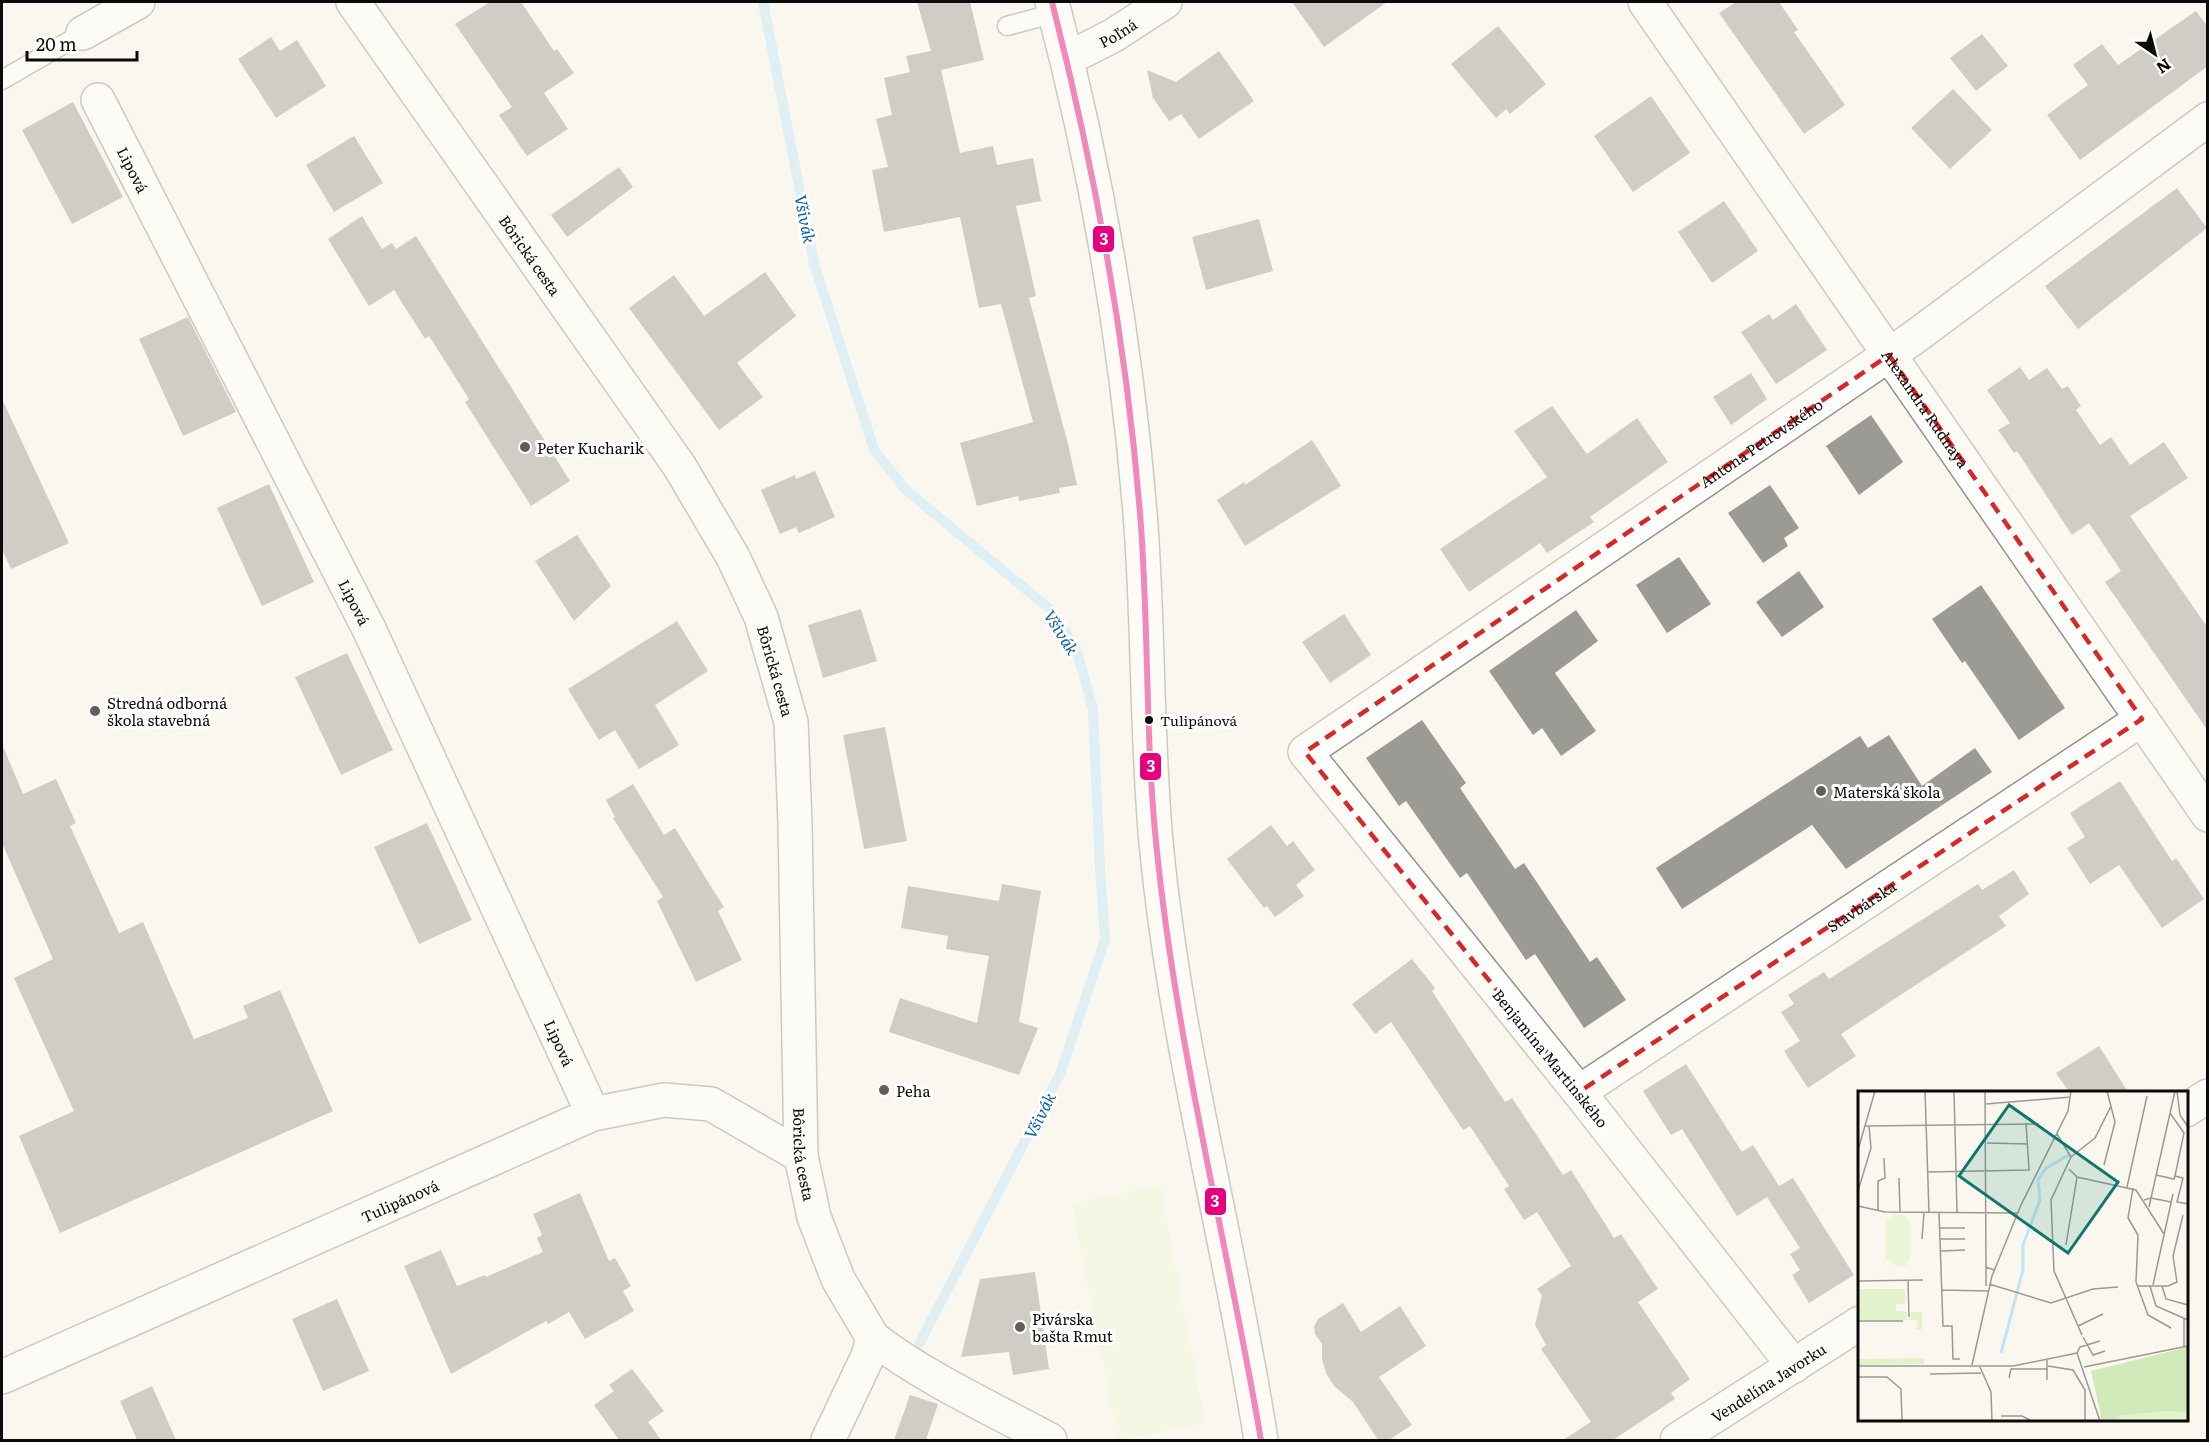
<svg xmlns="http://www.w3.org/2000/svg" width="2209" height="1442" font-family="Literata,serif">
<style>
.pitch{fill:#ecf5d6}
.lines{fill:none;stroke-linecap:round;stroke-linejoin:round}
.stream{stroke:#c1e4f8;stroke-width:10}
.building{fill:#9c9a95}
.service-casing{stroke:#93928d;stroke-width:21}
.minor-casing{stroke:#93928d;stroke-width:36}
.service{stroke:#fefefc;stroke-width:18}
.minor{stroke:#fefefc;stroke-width:33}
.bus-1-casing{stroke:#fff;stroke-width:10}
.bus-1{stroke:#e5007d;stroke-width:6}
.marked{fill:none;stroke:#d62828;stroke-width:4.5;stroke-dasharray:12 8;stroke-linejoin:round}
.poi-dot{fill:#5f5e5a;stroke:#fff;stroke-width:2}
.bus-dot{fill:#0b0b0b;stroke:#fff;stroke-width:2}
.labels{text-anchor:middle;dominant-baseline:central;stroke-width:6;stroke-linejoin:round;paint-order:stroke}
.bus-label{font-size:14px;fill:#0b0b0b;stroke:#fff;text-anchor:start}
.street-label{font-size:15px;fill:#0b0b0b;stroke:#fff}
.poi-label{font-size:15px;fill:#0b0b0b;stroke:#fff;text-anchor:start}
.water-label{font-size:16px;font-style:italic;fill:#095fa8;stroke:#fff}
.inset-river{fill:none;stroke:#c1e4f8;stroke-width:3}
.inset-road{fill:none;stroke:#9a9993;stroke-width:1.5}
.view{fill:#0f766e;fill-opacity:0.15;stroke:#0f766e;stroke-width:3}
.inset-edge{fill:none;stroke:#0b0b0b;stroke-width:3}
.line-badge{stroke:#fff;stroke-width:2}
.badge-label{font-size:16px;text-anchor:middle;font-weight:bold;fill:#fff}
</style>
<rect width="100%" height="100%" fill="#faf8ee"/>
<!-- pitch -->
<path class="pitch" d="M 1160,1186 L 1205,1423 L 1118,1440 L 1072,1203 Z"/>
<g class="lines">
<!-- stream -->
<path class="stream" d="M 763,2 L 814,263 L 874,450 L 906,490 L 1051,610 L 1076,648 L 1093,709 L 1100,868 L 1105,939 L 1060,1074 L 919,1344"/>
</g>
<!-- building -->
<path class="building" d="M 490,2 L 521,2 L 554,51 L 557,49 L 574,73 L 544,93 L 568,129 L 527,156 L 499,115 L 512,107 L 455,24 Z
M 917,2 L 970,2 L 984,60 L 941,70 L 960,153 L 993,146 L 997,165 L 1033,158 L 1041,201 L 1016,206 L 1036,296 L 1029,298 L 1068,444 L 1077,485 L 1059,488 L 1060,493 L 1019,501 L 1018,496 L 977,506 L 960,443 L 1033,422 L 1001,304 L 979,308 L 960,217 L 884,232 L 872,170 L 888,167 L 876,119 L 892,115 L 884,78 L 910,72 L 906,56 L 931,51 Z
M 1292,2 L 1387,2 L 1324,47 Z
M 1736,2 L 1779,2 L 1798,30 L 1794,32 L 1845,105 L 1804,134 L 1719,13 Z
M 2196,11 L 2208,27 L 2208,66 L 2080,160 L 2047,115 L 2088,85 L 2073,65 L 2102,44 L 2118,65 Z
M 1498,26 L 1546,84 L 1510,114 L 1506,109 L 1496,118 L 1451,64 Z
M 1982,34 L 2008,66 L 1976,91 L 1950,58 Z
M 271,37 L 280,51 L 297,40 L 326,86 L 276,118 L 238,59 Z
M 1219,51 L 1254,101 L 1199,139 L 1181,114 L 1169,121 L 1153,98 L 1147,70 L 1176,82 Z
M 1953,89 L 1992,130 L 1950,169 L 1911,128 Z
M 1651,96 L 1690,153 L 1633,192 L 1594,136 Z
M 73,102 L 123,197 L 72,224 L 22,130 Z
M 354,136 L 383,183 L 334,212 L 306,165 Z
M 619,167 L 633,187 L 567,237 L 551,215 Z
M 2177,188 L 2207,228 L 2078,329 L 2045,286 Z
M 1724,201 L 1758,251 L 1712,283 L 1678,232 Z
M 362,216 L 382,249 L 392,243 L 396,249 L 416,236 L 570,481 L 531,506 L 465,402 L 469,399 L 429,336 L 425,339 L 394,290 L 369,306 L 328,239 Z
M 1259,219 L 1273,271 L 1206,290 L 1192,237 Z
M 765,272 L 796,316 L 737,363 L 763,397 L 719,430 L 629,308 L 674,275 L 704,316 Z
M 1796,304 L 1827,350 L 1776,384 L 1741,332 L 1769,314 L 1773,320 Z
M 188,317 L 236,412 L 183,436 L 139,339 Z
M 2020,367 L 2029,380 L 2047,368 L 2062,389 L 2068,386 L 2081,406 L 2076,410 L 2100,445 L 2111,437 L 2130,465 L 2164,442 L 2188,478 L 2130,516 L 2208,628 L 2208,731 L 2105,582 L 2121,571 L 2089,523 L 2072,535 L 2017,451 L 2014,453 L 1998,430 L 2010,423 L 1987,390 Z
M 1751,373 L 1767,399 L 1731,425 L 1713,397 Z
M 2,399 L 69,543 L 11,569 L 2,549 Z
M 1552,406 L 1587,454 L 1637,418 L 1668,462 L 1590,517 L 1594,522 L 1547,553 L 1540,543 L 1469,592 L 1440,549 L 1547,477 L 1514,431 Z
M 1871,415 L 1903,462 L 1859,495 L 1826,446 Z
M 1312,440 L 1341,486 L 1245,546 L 1217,500 L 1244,482 L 1245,485 Z
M 815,471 L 835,517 L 799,533 L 796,527 L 780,534 L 761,490 L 795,475 L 796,479 Z
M 269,484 L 314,582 L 262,606 L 217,508 Z
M 1770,485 L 1799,528 L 1784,538 L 1788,546 L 1763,563 L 1728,513 Z
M 577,535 L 611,586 L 574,621 L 535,561 Z
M 1679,557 L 1711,604 L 1667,633 L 1636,585 Z
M 1799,571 L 1824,607 L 1782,637 L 1756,602 Z
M 1981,585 L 2065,708 L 2019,740 L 1965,661 L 1962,663 L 1932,619 Z
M 861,609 L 877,661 L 823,678 L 808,625 Z
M 1576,610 L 1598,641 L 1555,673 L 1596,731 L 1561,756 L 1542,728 L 1533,735 L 1489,671 Z
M 1344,614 L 1371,655 L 1330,683 L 1302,642 Z
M 677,621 L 708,671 L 655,705 L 679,745 L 639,769 L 615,730 L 599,740 L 568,689 Z
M 347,653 L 393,750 L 341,775 L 295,677 Z
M 1422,720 L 1466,783 L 1460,788 L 1515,869 L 1524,863 L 1590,962 L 1597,957 L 1626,1000 L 1584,1028 L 1535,954 L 1526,960 L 1467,873 L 1460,878 L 1406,801 L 1399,806 L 1366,758 Z
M 885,727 L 907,841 L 864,849 L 843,735 Z
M 1889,735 L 1922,786 L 1975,748 L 1992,772 L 1846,869 L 1812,825 L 1682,909 L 1656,868 L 1860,736 L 1868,748 Z
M 2,744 L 23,794 L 56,779 L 76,823 L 70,826 L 119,933 L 143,922 L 194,1039 L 248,1018 L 243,1006 L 280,990 L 333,1111 L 60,1233 L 19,1136 L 74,1111 L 14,978 L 53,959 L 2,843 Z
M 2120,781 L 2172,861 L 2176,858 L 2204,899 L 2162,928 L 2119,865 L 2090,884 L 2067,848 L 2085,837 L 2070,813 Z
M 633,784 L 664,835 L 675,828 L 715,893 L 724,907 L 718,911 L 742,960 L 696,982 L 657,901 L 663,897 L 613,818 L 615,817 L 606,800 Z
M 427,823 L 472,920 L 419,944 L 374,847 Z
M 1271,825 L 1287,846 L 1293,841 L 1315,870 L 1296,885 L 1304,896 L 1275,917 L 1267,906 L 1264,908 L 1227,859 Z
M 2014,870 L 2029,894 L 1999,916 L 2006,926 L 1841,1034 L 1856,1056 L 1808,1088 L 1784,1051 L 1800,1041 L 1781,1012 L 1794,1004 L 1788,995 L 1824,972 L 1829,979 L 1978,884 L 1982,890 Z
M 1002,884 L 1041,891 L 1019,1022 L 1038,1028 L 1019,1075 L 889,1032 L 900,998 L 977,1023 L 989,956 L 946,949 L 948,936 L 901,928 L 908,886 L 999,901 Z
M 1412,959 L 1435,988 L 1432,991 L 1505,1102 L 1512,1098 L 1563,1175 L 1571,1170 L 1614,1238 L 1621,1234 L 1658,1289 L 1638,1302 L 1690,1379 L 1671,1393 L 1675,1399 L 1613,1440 L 1563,1440 L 1591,1422 L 1541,1349 L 1546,1345 L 1535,1325 L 1542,1295 L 1537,1289 L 1571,1266 L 1537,1212 L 1524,1220 L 1504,1189 L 1509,1186 L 1470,1126 L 1463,1130 L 1391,1022 L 1375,1034 L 1352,1004 Z
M 2099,1046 L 2128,1092 L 2069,1092 L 2056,1073 Z
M 1686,1064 L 1742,1152 L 1753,1145 L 1779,1186 L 1793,1178 L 1854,1275 L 1809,1303 L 1792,1275 L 1800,1270 L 1790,1254 L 1800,1248 L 1767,1197 L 1737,1216 L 1682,1129 L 1671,1135 L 1643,1091 Z
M 580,1193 L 609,1261 L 615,1258 L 631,1286 L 623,1291 L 634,1311 L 585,1339 L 569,1312 L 548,1324 L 546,1321 L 451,1374 L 404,1266 L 441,1250 L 457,1286 L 485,1275 L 486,1277 L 543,1252 L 537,1238 L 542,1235 L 533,1214 Z
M 1035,1272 L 1049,1369 L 1013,1375 L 1009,1352 L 961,1357 L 980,1279 Z
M 337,1299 L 369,1371 L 323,1391 L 292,1319 Z
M 1343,1303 L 1361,1332 L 1400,1306 L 1426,1346 L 1379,1377 L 1412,1425 L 1389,1440 L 1378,1440 L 1353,1402 L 1334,1386 L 1326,1373 L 1322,1359 L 1322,1344 L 1315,1334 L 1314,1326 L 1318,1319 Z
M 632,1369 L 664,1411 L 648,1422 L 661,1440 L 619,1440 L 594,1405 L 614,1391 L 609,1385 Z
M 152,1386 L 176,1440 L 137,1440 L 120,1401 Z
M 910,1395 L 938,1404 L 926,1440 L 894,1440 Z"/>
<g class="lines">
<!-- service casing -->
<g class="service-casing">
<path id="service" d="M 1007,26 L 1055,13
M 2,80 L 83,33"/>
</g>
<!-- minor casing -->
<g class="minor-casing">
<g id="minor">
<path id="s1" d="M 353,2 L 680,467 L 733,557 L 761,617 L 791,722 L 795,823 L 801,1156 L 814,1217 L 838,1279 L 873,1338 L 868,1356 L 828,1440"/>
<path d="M 1052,2 C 1096,168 1126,341 1140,513 C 1149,623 1146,733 1156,842 C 1175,1044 1230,1241 1261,1440"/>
<path id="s2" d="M 1645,2 L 2208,815"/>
<path d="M 83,33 L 138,2"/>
<path id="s3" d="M 1067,59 L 1114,35 L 1165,2"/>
<path id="s4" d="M 98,100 L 369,629 L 593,1114"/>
<path id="s5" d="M 1579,1092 L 2142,719"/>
<path d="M 2186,1110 L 2208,1096"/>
<path d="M 873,1338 C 925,1378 991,1408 1050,1440"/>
<path id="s6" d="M 1794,1366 L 1579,1092 L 1305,752 L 1912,339 L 2208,119"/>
<path id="s7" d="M 2,1377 L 593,1114 L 664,1100 L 711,1104 L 801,1156"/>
<path id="s8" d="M 1677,1440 L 1860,1323"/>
</g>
</g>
<!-- service -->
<use href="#service" class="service"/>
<!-- minor -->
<use href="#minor" class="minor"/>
<!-- bus-1 casing -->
<g class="bus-1-casing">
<path id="bus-1" d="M 1052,2 C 1095,170 1126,340 1140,513 C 1149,623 1145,733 1156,842 C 1176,1044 1227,1241 1261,1440"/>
</g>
<!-- bus-1 -->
<use href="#bus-1" class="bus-1"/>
</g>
<!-- marked area -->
<path d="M0 0H2209V1442H0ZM 1889,355 L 2142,719 L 1579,1092 L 1305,752 Z" fill="#faf8ee" fill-opacity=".55" fill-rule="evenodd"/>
<path class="marked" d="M 1889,355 L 2142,719 L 1579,1092 L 1305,752 Z"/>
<!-- markers -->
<g class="poi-dot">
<circle cx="525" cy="447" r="6"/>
<circle cx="95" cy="711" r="6"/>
<circle cx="1821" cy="791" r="6"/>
<circle cx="884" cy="1090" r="6"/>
<circle cx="1020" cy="1327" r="6"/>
</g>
<circle class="bus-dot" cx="1149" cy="720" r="5"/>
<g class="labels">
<!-- bus labels -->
<g class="bus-label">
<text x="1160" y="720">Tulipánová</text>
</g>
<!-- street labels -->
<g class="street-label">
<text stroke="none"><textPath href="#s3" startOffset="57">Poľná</textPath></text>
<text stroke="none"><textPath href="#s4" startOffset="78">Lipová</textPath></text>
<text stroke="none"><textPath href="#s1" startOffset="309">Bôrická cesta</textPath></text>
<text stroke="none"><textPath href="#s2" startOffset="494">Alexandra Rudnaya</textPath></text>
<text stroke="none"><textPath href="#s6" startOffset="1336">Antona Petrovského</textPath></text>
<text stroke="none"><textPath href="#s4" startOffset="564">Lipová</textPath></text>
<text stroke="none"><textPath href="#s1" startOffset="795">Bôrická cesta</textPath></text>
<text stroke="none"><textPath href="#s5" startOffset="338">Stavbárska</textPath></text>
<text stroke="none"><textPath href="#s4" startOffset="1050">Lipová</textPath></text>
<text transform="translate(1551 1058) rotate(51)">Benjamína Martinského</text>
<text stroke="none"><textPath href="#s1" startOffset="1281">Bôrická cesta</textPath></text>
<text stroke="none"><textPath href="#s7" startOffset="435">Tulipánová</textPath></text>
<text stroke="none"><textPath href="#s8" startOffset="108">Vendelína Javorku</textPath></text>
</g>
<!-- poi labels -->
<g class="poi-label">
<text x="537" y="447">Peter Kucharik</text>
<text x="107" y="702">Stredná odborná<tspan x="107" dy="17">škola stavebná</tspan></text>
<text x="1833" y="791">Materská škola</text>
<text x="896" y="1090">Peha</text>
<text x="1032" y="1318">Pivárska<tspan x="1032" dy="17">bašta Rmut</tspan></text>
</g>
<!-- water labels -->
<g class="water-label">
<text transform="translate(806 219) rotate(79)">Všivák</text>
<text transform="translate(1062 632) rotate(58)">Všivák</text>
<text transform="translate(1039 1115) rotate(-63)">Všivák</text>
</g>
</g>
<!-- overview -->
<g transform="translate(1858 1091)">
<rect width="330" height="330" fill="#faf8ee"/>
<path d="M 0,198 L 47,198 L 47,213 L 38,213 L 38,220 L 49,221 L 49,227 L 53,227 L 53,221 L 64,221 L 64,238 L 59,238 L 59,229 L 0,229 ZM 66,267 L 66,273 L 0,274 L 0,268 ZM 330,318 L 330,330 L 245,330 L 255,322 Z" fill="#e2f2cb"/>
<path d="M 330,256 L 330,330 L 329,321 L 310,320 L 262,324 L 255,330 L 244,330 L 233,280 Z" fill="#d1eab9"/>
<path d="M 36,123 L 46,124 L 52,132 L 52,165 L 49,174 L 41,177 L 28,167 L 28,132 Z" fill="#ecf5d6"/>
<path class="inset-river" d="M 143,262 L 165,179 L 165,154 L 182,109 L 180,89 L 188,77 L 211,64"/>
<path class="inset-road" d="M 67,0 L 71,121M 96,0 L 99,121M 127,0 L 128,176 L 136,179M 319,0 L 322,24 L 330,36M 128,13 L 213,6M 312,22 L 326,42 L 317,85 L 325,87 L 319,111 L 330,113M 7,35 L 181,33M 199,43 L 213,66M 129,52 L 170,53M 0,59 L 17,0M 246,74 L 257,31 L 249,0M 211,78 L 219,86 L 278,99 L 306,143M 70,81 L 171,79 L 168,32M 298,84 L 316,88 L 317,85M 41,87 L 42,121M 269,96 L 289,5M 275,97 L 270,127 L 280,144 L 278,191 L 290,224 L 313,237M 0,100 L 13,57 L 11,35M 286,109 L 293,107 L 313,111M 0,115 L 27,121 L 159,122M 291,116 L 317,0M 20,120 L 20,90 L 27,87 L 26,67M 81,121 L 85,235 L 94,235 L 95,268 L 102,268M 82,137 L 107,137M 64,148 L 66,121M 82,148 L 107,148M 208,154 L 219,86M 83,160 L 107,159M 50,189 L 51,226M 0,190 L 65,189M 131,193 L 193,212 L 235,198 L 260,196M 295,194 L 315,103M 128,195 L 128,176M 280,195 L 310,195 L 319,191 L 315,165 L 325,124M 292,195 L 298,215 L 330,229M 304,195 L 308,208 L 330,214M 84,199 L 130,200M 0,230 L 45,230M 220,235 L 245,223M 224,244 L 196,180 L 193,109 L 213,66 L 237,47 L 253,15M 225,246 L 235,264 L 247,260M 326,256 L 326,228M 219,262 L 242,330M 219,262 L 222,256 L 242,250M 189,269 L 189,289M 114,274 L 134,185 L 163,114 L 210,20 L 213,0M 0,275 L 155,275 L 219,262M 190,275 L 215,279 L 227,299 L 227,330M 122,276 L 133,301 L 134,330M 226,276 L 330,255M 72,283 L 123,282M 0,286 L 29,286 L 43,298 L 44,330M 151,287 L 153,278 L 189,278M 143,325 L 164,325 L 174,330"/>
<path class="view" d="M 151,14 L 260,91 L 210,162 L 101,85 Z"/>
<rect width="330" height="330" class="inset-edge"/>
</g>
<g class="line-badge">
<rect x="1092" y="225" width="23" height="28" rx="6" fill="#e5007d"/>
<rect x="1139" y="752" width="23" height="29" rx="6" fill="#e5007d"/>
<rect x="1204" y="1187" width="23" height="29" rx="6" fill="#e5007d"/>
</g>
<g class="badge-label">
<text x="1104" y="245">3</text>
<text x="1151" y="772">3</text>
<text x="1215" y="1207">3</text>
</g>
<!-- border -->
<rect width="2209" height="1442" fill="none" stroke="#0b0b0b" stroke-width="6"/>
<!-- north arrow -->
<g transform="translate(2155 54) rotate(145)" stroke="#ffffff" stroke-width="4.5" paint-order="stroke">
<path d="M0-4.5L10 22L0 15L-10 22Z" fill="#0b0b0b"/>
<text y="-9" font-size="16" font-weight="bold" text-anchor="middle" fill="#0b0b0b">N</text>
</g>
<!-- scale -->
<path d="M27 51v9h110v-9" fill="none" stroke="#0b0b0b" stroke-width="3"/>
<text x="36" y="51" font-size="18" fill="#0b0b0b" stroke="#ffffff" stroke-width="4.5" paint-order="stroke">20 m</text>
</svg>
